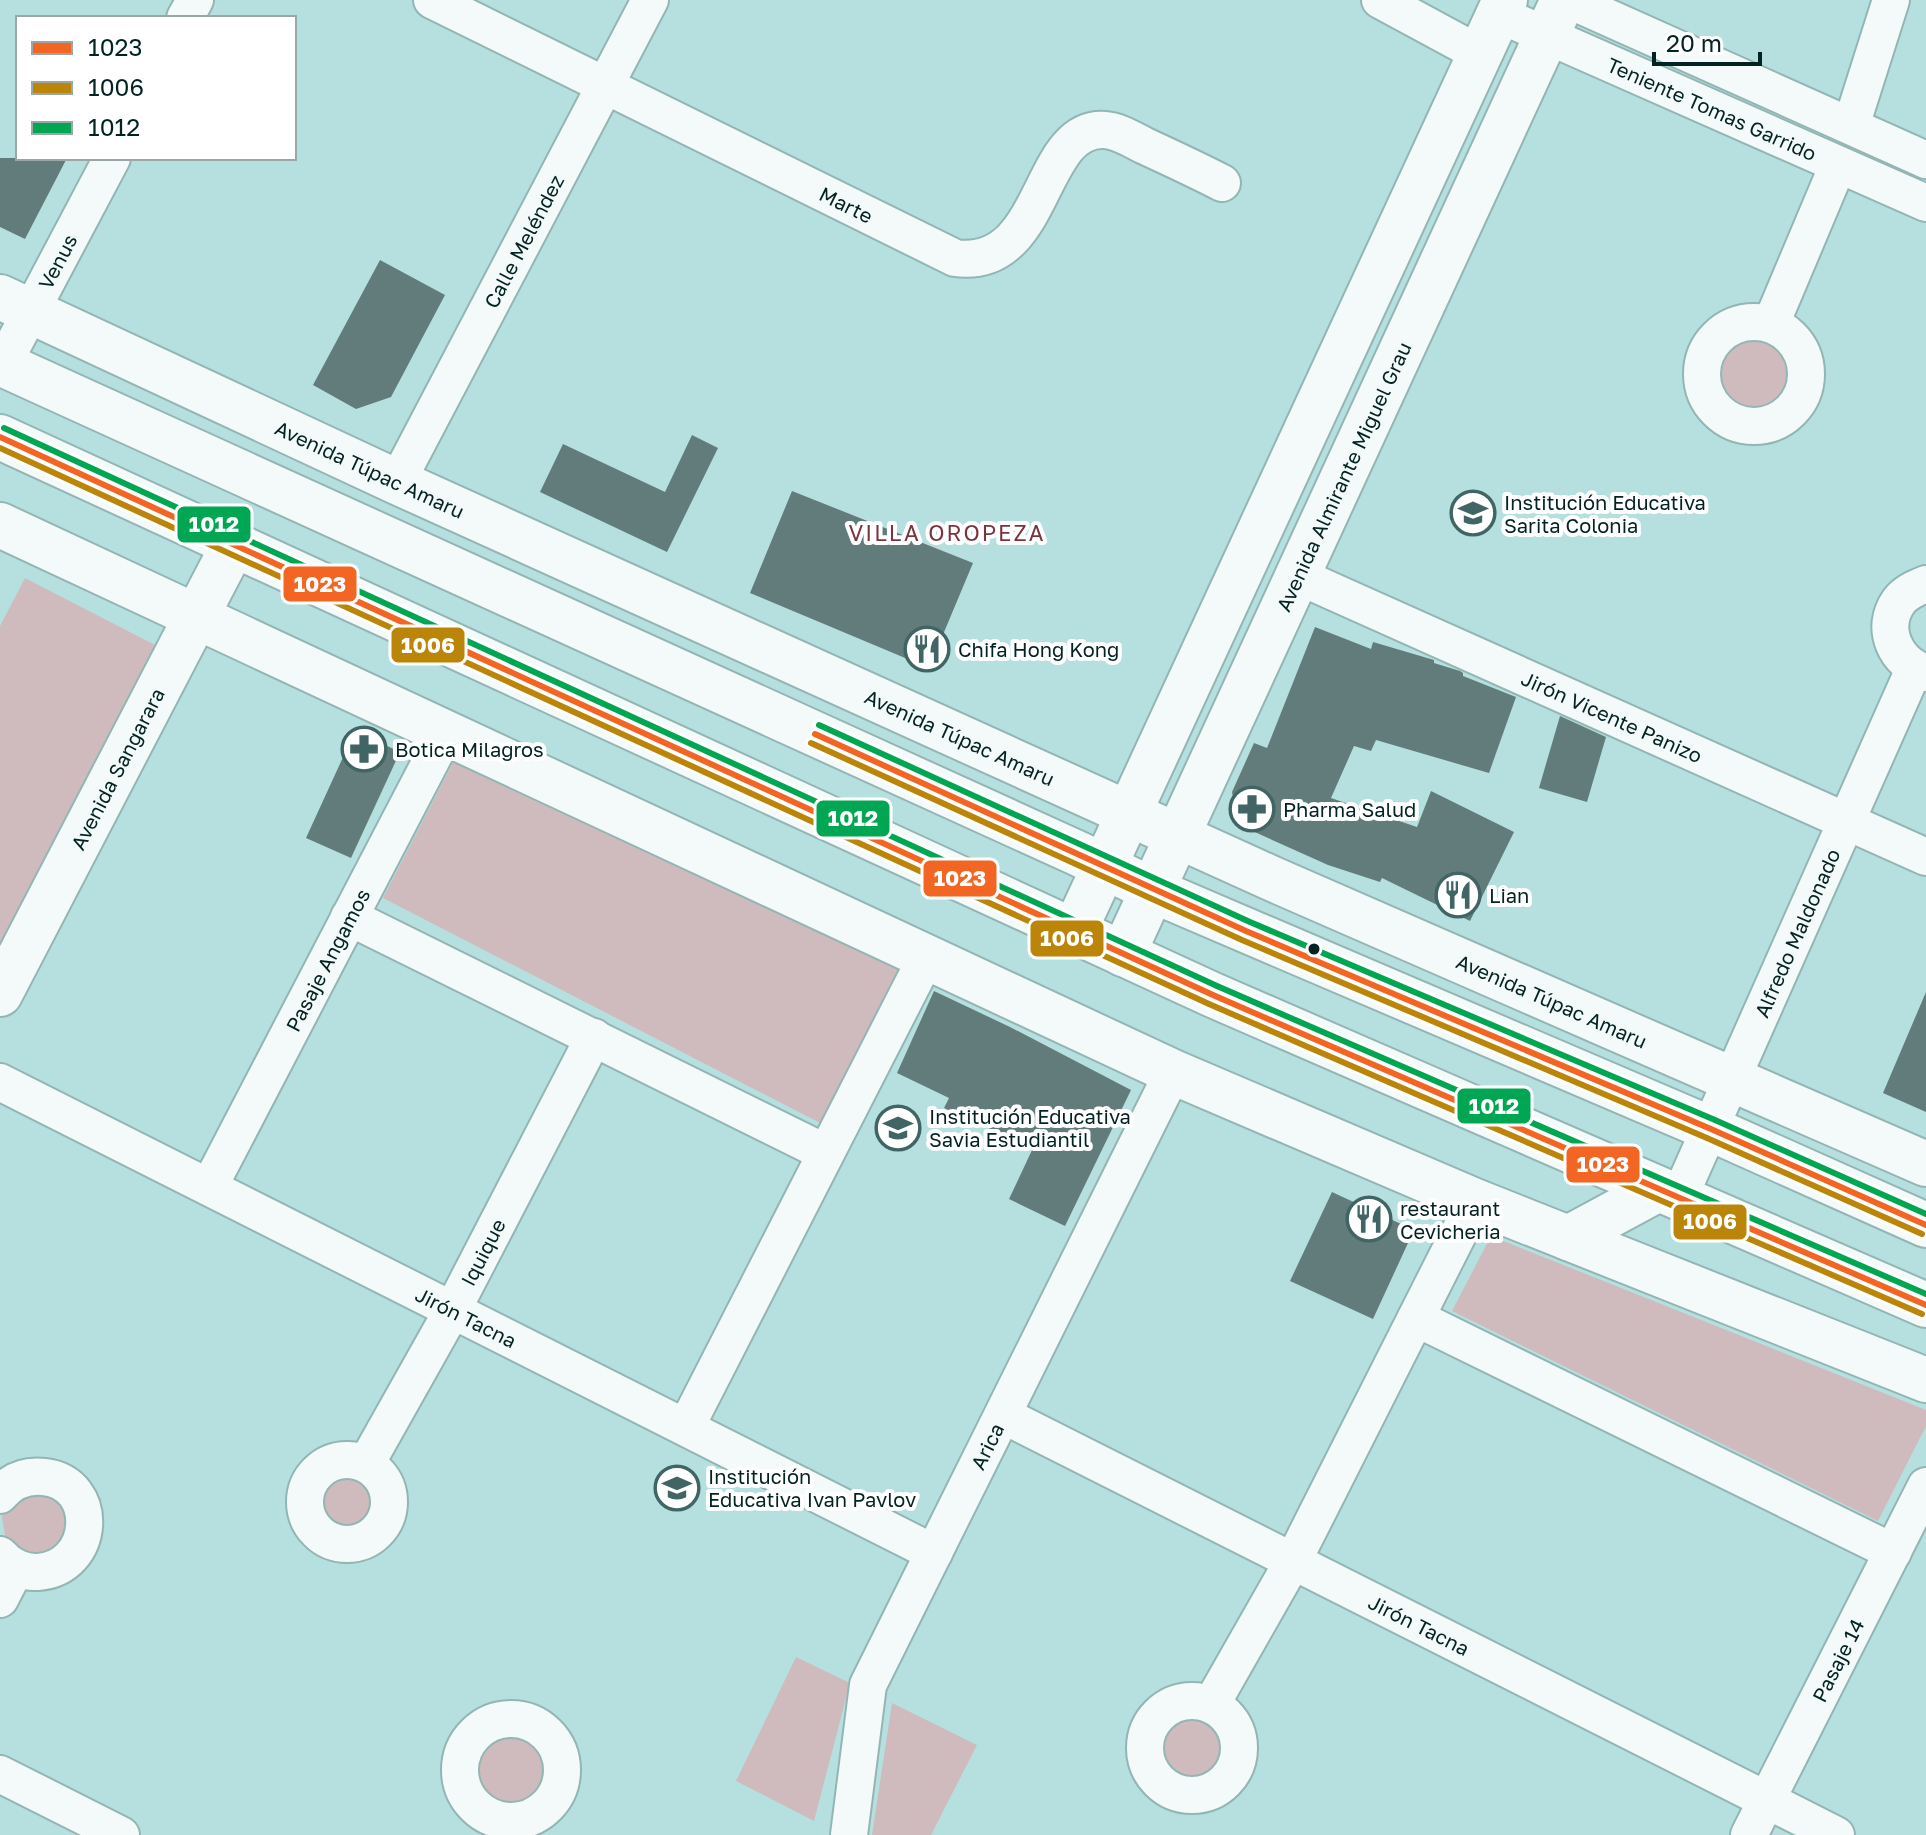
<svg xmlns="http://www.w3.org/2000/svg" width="1926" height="1835" font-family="'Golos Text',sans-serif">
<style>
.green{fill:#cfbbbd}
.building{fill:#617c7a}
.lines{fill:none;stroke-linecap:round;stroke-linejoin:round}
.minor-casing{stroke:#93b5b4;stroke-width:40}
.tertiary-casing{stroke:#93b5b4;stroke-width:48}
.trunk-casing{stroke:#93b5b4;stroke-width:48}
.minor{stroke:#f4fafa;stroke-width:36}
.tertiary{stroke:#f4fafa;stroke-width:44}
.trunk{stroke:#f4fafa;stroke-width:44}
.bus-1-casing{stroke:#fff;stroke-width:12}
.bus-2-casing{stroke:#fff;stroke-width:12}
.bus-3-casing{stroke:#fff;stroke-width:12}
.bus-1{stroke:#f26522;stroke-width:6}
.bus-2{stroke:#ba8508;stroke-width:6}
.bus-3{stroke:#00a651;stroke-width:6}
.bus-dot{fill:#022322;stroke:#fff;stroke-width:3}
.labels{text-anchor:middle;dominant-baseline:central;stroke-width:8;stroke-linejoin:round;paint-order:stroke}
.street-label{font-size:20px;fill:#022322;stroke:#fff}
.poi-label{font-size:20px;fill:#022322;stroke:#fff;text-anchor:start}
.neighbourhood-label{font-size:22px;letter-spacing:2px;fill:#7b343e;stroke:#fff}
.line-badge{stroke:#fff;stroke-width:3}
.badge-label{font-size:22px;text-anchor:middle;font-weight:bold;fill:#fff}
</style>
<rect width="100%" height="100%" fill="#b6e0df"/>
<!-- green -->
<path class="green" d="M1711 374a43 43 0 1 1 86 0a43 43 0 1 1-86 0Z
M 25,578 L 155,645 L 0,946 L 0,626 Z
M 461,747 L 912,956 L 822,1124 L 383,898 Z
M 1491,1236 L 1926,1410 L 1926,1426 L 1878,1521 L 1452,1311 Z
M314 1502a32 32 0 1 1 64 0a32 32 0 1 1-64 0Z
M 42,1488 L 67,1508 L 65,1541 L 48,1556 L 24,1555 L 6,1541 L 2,1518 L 5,1507 Z
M 796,1657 L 850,1683 L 814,1821 L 736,1781 Z
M 892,1703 L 977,1745 L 931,1835 L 872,1835 Z
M1153 1748a36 36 0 1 1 72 0a36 36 0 1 1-72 0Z
M475 1769a35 35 0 1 1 70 0a35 35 0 1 1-70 0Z"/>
<!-- building -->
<path class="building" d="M 0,158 L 67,158 L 25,239 L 0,227 Z
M 380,260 L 445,295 L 391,397 L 356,409 L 313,385 Z
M 692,435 L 718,448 L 667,552 L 540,492 L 563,444 L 665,492 Z
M 792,491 L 973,563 L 929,668 L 750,593 Z
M 1315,627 L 1371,649 L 1373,642 L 1434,660 L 1434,663 L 1460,671 L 1463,673 L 1463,676 L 1516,697 L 1489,773 L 1376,740 L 1371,751 L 1354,746 L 1331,798 L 1417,827 L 1431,791 L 1514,832 L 1470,921 L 1382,878 L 1380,882 L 1328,865 L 1239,825 L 1232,792 L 1254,743 L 1267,748 Z
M 1560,716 L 1606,737 L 1587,802 L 1539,788 Z
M 355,731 L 400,752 L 351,858 L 306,838 Z
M 934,991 L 1010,1027 L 1131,1090 L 1065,1226 L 1009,1199 L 1033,1148 L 944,1108 L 949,1098 L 897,1073 Z
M 1926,992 L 1926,1112 L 1883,1093 Z
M 1332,1192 L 1414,1230 L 1373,1319 L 1290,1281 Z"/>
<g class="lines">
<!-- minor casing -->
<g class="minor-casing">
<g id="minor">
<path id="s1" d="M 432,0 L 955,258 C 1048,271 1036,125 1105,130 C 1119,131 1133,140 1145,146 C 1171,158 1197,170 1222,183"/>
<path d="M 1380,0 L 1480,54"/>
<path d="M 1569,0 L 1926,160"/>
<path id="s2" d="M 1498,14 L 1926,203"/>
<path d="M 185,18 L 195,0"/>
<path d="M 1851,126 L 1891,0"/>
<circle cx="1754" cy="374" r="52"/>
<path d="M 1771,324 L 1838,165"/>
<path id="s3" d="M 3,364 L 112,158"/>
<path id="s4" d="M 397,482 L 650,0"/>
<path id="s5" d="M 1298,576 L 1926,857"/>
<path d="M 1926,584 C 1916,588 1906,592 1899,601 C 1879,629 1896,663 1926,673"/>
<path d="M 349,917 L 826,1153"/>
<path id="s6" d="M 0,1082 L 934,1553"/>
<path id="s7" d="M 209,1187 L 446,732"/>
<path id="s8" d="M 1679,1198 L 1914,669"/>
<path d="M 1416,1318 L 1893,1552"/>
<path id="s9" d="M 1003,1415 L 1836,1835"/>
<path d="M 686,1427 L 927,956"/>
<circle cx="347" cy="1502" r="42"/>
<path id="s10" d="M 366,1464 L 452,1311 L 594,1037"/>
<path d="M 0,1495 C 11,1481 26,1475 44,1477 C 101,1483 96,1568 38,1572 C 24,1573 9,1566 0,1555"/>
<path d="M 0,1599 L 16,1568"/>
<circle cx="1192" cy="1748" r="47"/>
<path d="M 1211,1705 L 1293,1561 L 1475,1201"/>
<circle cx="511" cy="1770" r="51"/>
<path d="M 0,1774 L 121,1835"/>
<path id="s11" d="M 849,1835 L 868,1685 L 1173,1072"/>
<path id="s12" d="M 1749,1835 L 1926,1486"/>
</g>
</g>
<!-- tertiary casing -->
<g class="tertiary-casing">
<g id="tertiary">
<path id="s13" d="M 0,297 L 397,482 L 1273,879 L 1926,1164"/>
<path d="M 0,525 L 1173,1072 L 1475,1201 L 1926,1380"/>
<path d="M 1074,932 L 1505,0"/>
<path id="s14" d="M 1123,954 L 1563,0"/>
<path id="s15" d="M 0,994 L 234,544"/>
</g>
</g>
<!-- trunk casing -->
<g class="trunk-casing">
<path id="trunk" d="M 0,363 L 1079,854 L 1152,890 L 1711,1129 L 1926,1225
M 0,437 L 1213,995 L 1926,1305
M 1568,1238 L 1657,1190"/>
</g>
<!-- minor -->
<use href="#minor" class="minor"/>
<!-- tertiary -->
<use href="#tertiary" class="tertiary"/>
<!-- trunk -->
<use href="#trunk" class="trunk"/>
<!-- bus-1 casing -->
<g class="bus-1-casing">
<path id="bus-1" d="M 0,437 L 1213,995 L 1926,1305
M 815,734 L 1246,931 L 1711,1129 L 1926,1225"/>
</g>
<!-- bus-2 casing -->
<g class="bus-2-casing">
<path id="bus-2" d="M 0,448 L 1209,1004 L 1922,1314
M 811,743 L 1242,940 L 1707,1138 L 1922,1234"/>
</g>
<!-- bus-3 casing -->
<g class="bus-3-casing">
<path id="bus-3" d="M 4,428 L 1217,986 L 1926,1294
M 819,725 L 1250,922 L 1715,1120 L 1926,1214"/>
</g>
<!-- bus-1 -->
<use href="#bus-1" class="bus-1"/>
<!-- bus-2 -->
<use href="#bus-2" class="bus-2"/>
<!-- bus-3 -->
<use href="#bus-3" class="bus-3"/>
</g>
<!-- icons -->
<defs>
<g id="school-ring" transform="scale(2.3)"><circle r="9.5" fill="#fff" stroke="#416564" stroke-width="1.5"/><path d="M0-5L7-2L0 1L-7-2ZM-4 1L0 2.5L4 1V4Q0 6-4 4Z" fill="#416564"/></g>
<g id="restaurant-ring" transform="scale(2.3)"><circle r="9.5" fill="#fff" stroke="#416564" stroke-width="1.5"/><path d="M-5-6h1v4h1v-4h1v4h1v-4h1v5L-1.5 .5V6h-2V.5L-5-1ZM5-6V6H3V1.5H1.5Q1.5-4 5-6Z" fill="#416564"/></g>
<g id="pharmacy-ring" transform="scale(2.3)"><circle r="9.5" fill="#fff" stroke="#416564" stroke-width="1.5"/><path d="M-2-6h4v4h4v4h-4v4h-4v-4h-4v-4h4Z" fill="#416564"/></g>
</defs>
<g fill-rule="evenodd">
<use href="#school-ring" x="1473" y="513"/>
<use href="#restaurant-ring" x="927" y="649"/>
<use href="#pharmacy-ring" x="364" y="749"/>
<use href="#pharmacy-ring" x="1252" y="809"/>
<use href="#restaurant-ring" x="1458" y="895"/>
<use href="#school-ring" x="898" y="1128"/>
<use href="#restaurant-ring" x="1369" y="1219"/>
<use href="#school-ring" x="677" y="1488"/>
</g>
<!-- markers -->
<circle class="bus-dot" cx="1314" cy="949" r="7"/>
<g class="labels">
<!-- street labels -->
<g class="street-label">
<text stroke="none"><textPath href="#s2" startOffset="234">Teniente Tomas Garrido</textPath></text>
<text stroke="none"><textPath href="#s1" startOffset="462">Marte</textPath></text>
<text stroke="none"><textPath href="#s4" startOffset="272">Calle Meléndez</textPath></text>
<text stroke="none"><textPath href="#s3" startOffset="116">Venus</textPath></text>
<text stroke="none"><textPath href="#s13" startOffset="408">Avenida Túpac Amaru</textPath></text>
<text stroke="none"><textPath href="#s14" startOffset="526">Avenida Almirante Miguel Grau</textPath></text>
<text stroke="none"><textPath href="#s5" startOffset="344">Jirón Vicente Panizo</textPath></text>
<text stroke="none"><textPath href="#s13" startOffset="1056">Avenida Túpac Amaru</textPath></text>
<text stroke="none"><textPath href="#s15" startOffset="254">Avenida Sangarara</textPath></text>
<text stroke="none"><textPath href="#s8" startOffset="290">Alfredo Maldonado</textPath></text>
<text stroke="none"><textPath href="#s7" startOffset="256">Pasaje Angamos</textPath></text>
<text stroke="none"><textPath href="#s13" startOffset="1704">Avenida Túpac Amaru</textPath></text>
<text stroke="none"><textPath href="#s10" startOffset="242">Iquique</textPath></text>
<text stroke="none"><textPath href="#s6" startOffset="522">Jirón Tacna</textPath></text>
<text stroke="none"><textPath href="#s11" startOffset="418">Arica</textPath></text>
<text stroke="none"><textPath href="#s9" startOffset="466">Jirón Tacna</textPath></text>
<text stroke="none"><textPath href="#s12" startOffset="196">Pasaje 14</textPath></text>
</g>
<!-- poi labels -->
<g class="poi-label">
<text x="1504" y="502">Institución Educativa<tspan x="1504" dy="23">Sarita Colonia</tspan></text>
<text x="958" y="649">Chifa Hong Kong</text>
<text x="395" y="749">Botica Milagros</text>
<text x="1283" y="809">Pharma Salud</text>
<text x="1489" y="895">Lian</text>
<text x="929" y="1116">Institución Educativa<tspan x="929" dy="23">Savia Estudiantil</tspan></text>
<text x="1400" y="1208">restaurant<tspan x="1400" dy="23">Cevicheria</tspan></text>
<text x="708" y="1476">Institución<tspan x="708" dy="23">Educativa Ivan Pavlov</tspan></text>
</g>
<!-- neighbourhood labels -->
<g class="neighbourhood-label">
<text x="947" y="532">VILLA OROPEZA</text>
</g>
</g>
<g class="line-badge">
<rect x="176" y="505" width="76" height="39" rx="8" fill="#00a651"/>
<rect x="282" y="565" width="76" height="38" rx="8" fill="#f26522"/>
<rect x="390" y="626" width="76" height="38" rx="8" fill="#ba8508"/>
<rect x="815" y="799" width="76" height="39" rx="8" fill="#00a651"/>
<rect x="922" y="859" width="76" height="39" rx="8" fill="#f26522"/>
<rect x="1029" y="919" width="76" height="39" rx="8" fill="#ba8508"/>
<rect x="1456" y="1087" width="76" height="38" rx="8" fill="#00a651"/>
<rect x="1565" y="1145" width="76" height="39" rx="8" fill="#f26522"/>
<rect x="1672" y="1203" width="76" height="38" rx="8" fill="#ba8508"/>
</g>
<g class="badge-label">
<text x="214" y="532">1012</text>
<text x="320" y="592">1023</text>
<text x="428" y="653">1006</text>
<text x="853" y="826">1012</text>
<text x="960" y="886">1023</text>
<text x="1067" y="946">1006</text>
<text x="1494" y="1114">1012</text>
<text x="1603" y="1172">1023</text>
<text x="1710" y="1229">1006</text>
</g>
<!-- legend -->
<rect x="16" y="16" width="280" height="144" fill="#ffffff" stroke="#9aa7a7" stroke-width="2"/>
<rect x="32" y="42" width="40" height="12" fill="#f26522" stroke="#9aa7a7" stroke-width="2"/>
<text x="88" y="56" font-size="24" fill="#022322">1023</text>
<rect x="32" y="82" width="40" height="12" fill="#ba8508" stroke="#9aa7a7" stroke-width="2"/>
<text x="88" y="96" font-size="24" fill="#022322">1006</text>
<rect x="32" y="122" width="40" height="12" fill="#00a651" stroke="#9aa7a7" stroke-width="2"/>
<text x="88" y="136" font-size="24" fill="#022322">1012</text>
<!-- scale -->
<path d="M1654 52v12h106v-12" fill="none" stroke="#022322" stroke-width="4"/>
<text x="1666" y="52" font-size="24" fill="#022322" stroke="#ffffff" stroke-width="6" paint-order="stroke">20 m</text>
</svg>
